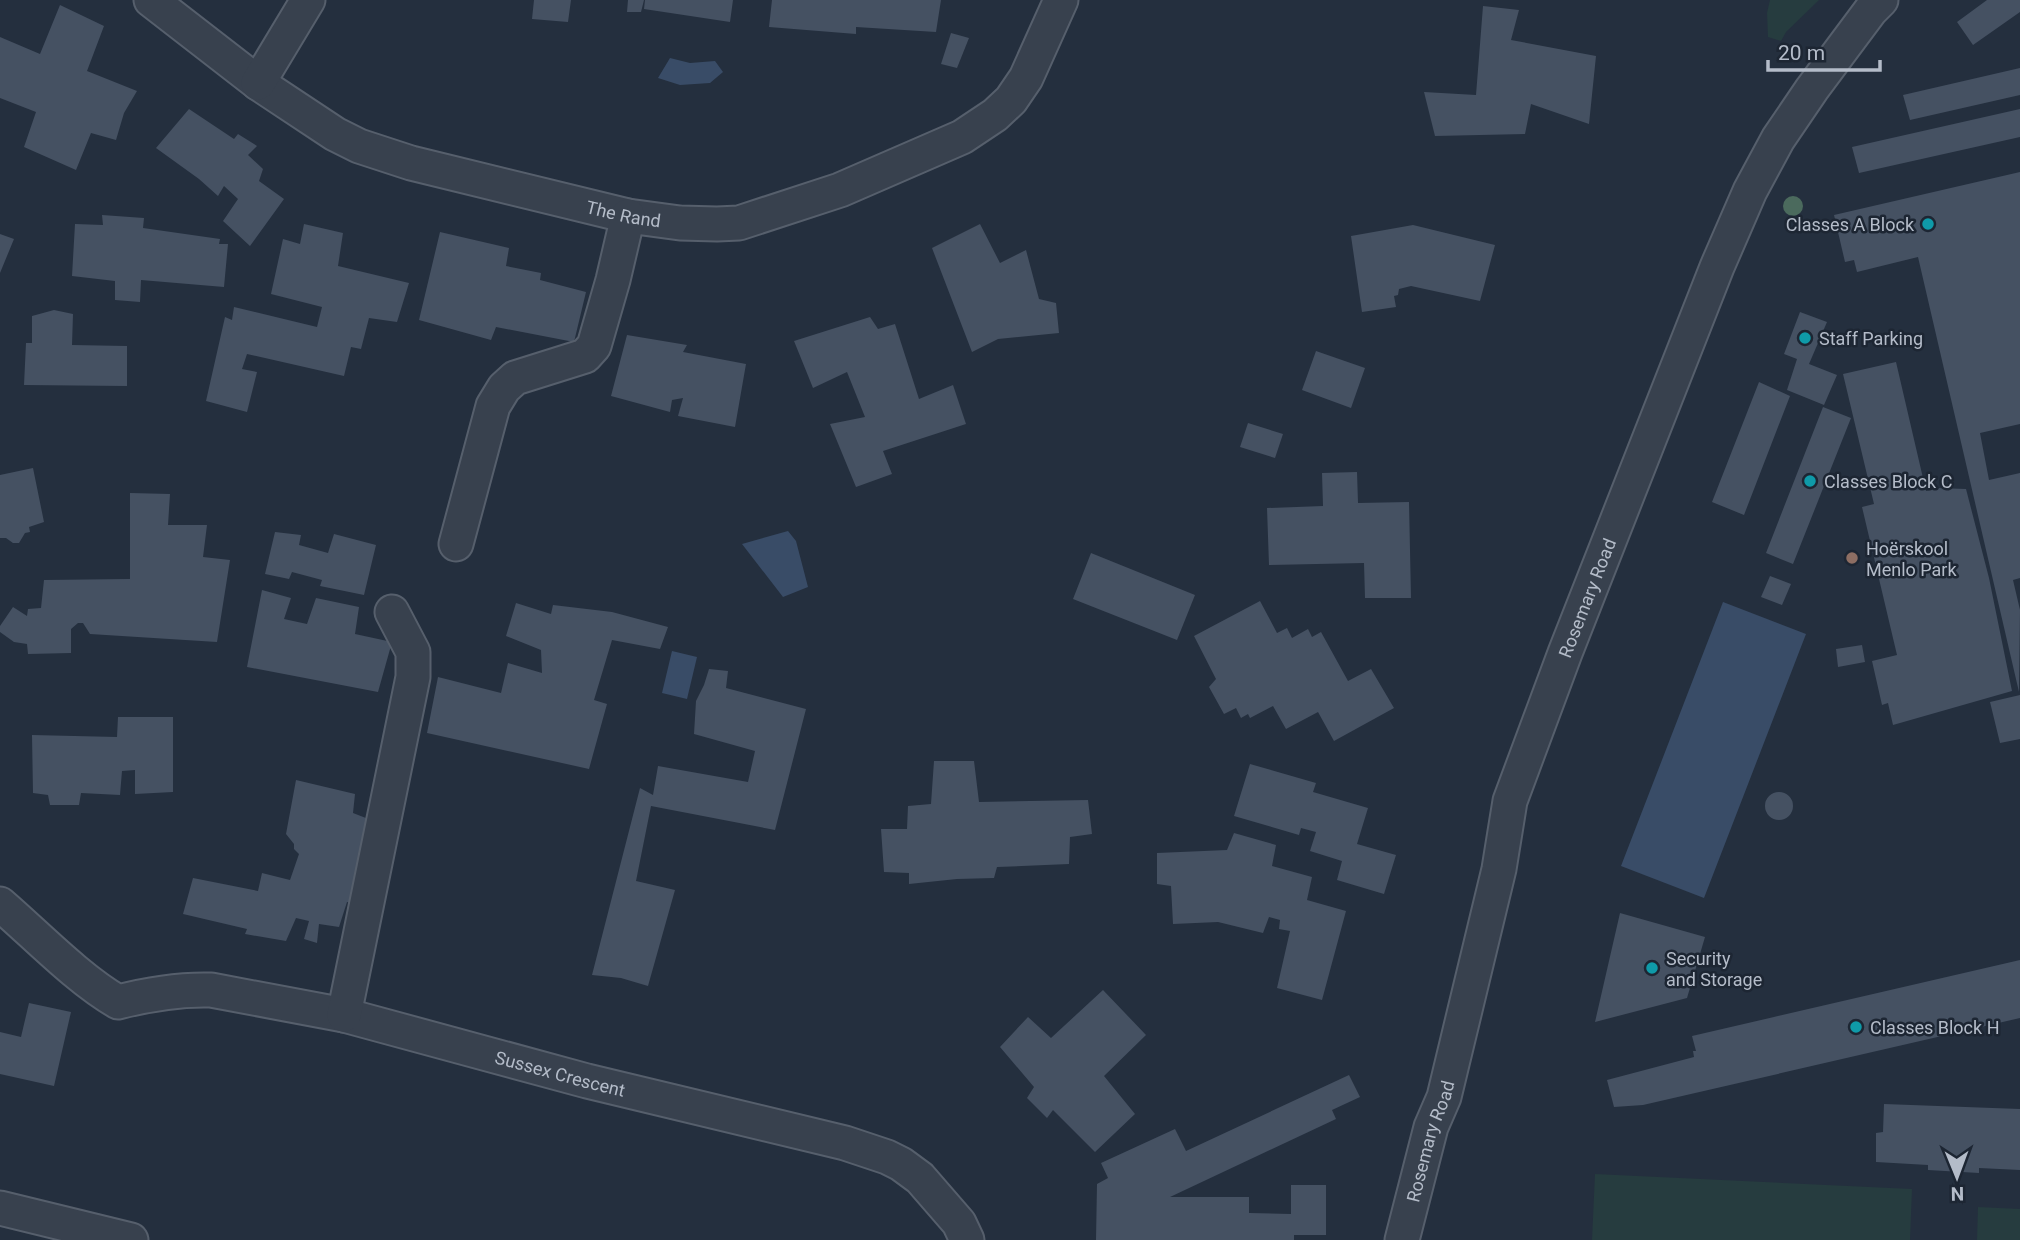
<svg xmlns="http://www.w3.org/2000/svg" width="2020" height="1240" font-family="Roboto,sans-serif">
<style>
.green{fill:#263c3f}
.water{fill:#394c67}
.building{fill:#455162}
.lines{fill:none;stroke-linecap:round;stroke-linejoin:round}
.minor-casing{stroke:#565f6c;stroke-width:37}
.minor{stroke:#38414e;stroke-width:33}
.tree{fill:#4b6a5d}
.culture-dot{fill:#0f9aa8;stroke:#1d2633;stroke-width:2.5}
.education-dot{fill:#8d6e63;stroke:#1d2633;stroke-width:2.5}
.labels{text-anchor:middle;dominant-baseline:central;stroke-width:5;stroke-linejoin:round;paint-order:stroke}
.street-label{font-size:18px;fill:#b4bcc9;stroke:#1d2633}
.poi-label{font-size:18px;fill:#b4bcc9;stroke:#1d2633;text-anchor:start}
</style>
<rect width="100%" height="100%" fill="#242f3e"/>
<!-- green -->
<path class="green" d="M 1770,0 L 1819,0 L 1786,32 L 1781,41 L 1768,37 L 1767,13 Z
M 1595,1174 L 1912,1189 L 1910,1240 L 1592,1240 Z
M 1978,1207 L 2020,1209 L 2020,1240 L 1977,1240 Z"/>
<!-- water -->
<path class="water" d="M 670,58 L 690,63 L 715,61 L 723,72 L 710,83 L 680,85 L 658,78 Z
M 788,531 L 796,541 L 808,587 L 783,597 L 742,544 Z
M 1723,602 L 1806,634 L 1704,898 L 1621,866 Z
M 672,651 L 697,657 L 687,699 L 662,693 Z"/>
<!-- building -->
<path class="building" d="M 534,0 L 571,0 L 568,22 L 532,19 Z
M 628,0 L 644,0 L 641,12 L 627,12 Z
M 645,0 L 733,0 L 730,22 L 644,9 Z
M 772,0 L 941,0 L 936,32 L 856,27 L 856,34 L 769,27 Z
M 1987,0 L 2020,0 L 2020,12 L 1973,45 L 1957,22 Z
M 60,5 L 104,26 L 87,71 L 137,91 L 124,113 L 116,140 L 91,133 L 76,170 L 24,147 L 36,112 L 0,98 L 0,37 L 40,54 Z
M 1483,6 L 1519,10 L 1511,40 L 1596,56 L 1589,124 L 1531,104 L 1525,134 L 1435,136 L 1424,92 L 1476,95 Z
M 951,33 L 969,38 L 957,68 L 941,64 Z
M 2020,68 L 2020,95 L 1910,120 L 1903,95 Z
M 189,109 L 234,139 L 238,134 L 257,146 L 248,155 L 263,169 L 259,181 L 284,199 L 250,246 L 223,221 L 238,199 L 224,186 L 218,196 L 199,179 L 156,148 Z
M 2020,109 L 2020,137 L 1859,173 L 1852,147 Z
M 2020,172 L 2020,424 L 1980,433 L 1989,480 L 2020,473 L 2020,578 L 2013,580 L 2020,610 L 2019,692 L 1918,257 L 1857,272 L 1854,260 L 1845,262 L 1834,215 Z
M 102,215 L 144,218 L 143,228 L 220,239 L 219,244 L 228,244 L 224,287 L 141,280 L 140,302 L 115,300 L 115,281 L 72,276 L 75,224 L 103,225 Z
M 304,224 L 343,233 L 338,266 L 409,283 L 397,322 L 369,318 L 361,349 L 351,347 L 344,376 L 247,354 L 242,369 L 257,372 L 247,412 L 206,401 L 225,317 L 232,320 L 234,307 L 317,327 L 322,307 L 271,294 L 283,239 L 300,244 Z
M 980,224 L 1000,263 L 1026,250 L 1039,299 L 1056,303 L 1059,333 L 998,339 L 972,352 L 932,248 Z
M 1413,225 L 1495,245 L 1480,301 L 1411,286 L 1399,289 L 1398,295 L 1394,296 L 1396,307 L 1362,312 L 1351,236 Z
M 440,232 L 509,248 L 506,266 L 541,273 L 540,280 L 586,292 L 574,342 L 496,327 L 491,340 L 419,320 Z
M 0,234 L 14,239 L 0,273 Z
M 54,310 L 73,314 L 72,345 L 127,346 L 127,386 L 24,385 L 26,343 L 32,343 L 32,316 Z
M 1800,312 L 1827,322 L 1809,364 L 1837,375 L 1824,405 L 1787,390 L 1797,359 L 1784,354 Z
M 870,317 L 878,329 L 895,324 L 919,399 L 953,385 L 966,424 L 883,451 L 892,474 L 856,487 L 830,424 L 865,417 L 847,372 L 813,388 L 794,341 Z
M 627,335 L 687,345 L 683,352 L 746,364 L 735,427 L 678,416 L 683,398 L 672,400 L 670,412 L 611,396 Z
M 1316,351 L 1365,368 L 1351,408 L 1302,390 Z
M 1896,362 L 1926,491 L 1937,488 L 1966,489 L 1989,578 L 2012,691 L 1893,725 L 1888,703 L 1882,705 L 1872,661 L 1897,655 L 1862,507 L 1874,504 L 1843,374 Z
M 1759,382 L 1790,396 L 1744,515 L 1712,502 Z
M 1823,407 L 1851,418 L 1793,564 L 1766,553 Z
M 1248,423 L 1283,434 L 1275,458 L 1240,447 Z
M 33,468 L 44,522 L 29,527 L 30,532 L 25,533 L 19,543 L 13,543 L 6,538 L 0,538 L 0,475 Z
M 1357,472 L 1358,503 L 1409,502 L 1411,598 L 1365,598 L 1364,563 L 1269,565 L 1267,508 L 1323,506 L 1322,473 Z
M 130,493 L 170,494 L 168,525 L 207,525 L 203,557 L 230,560 L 217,642 L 90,634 L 83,623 L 78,623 L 71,629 L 71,653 L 28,654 L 27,644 L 14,642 L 0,632 L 0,626 L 13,607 L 27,616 L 28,609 L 41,608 L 44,580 L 130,579 Z
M 275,532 L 301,535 L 299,545 L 328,553 L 334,534 L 376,545 L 364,595 L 320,586 L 322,580 L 292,572 L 289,579 L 265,574 Z
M 1091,553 L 1195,595 L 1177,640 L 1073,599 Z
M 1770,576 L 1791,584 L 1782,605 L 1761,597 Z
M 262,590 L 291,598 L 284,619 L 307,624 L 316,598 L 359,607 L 355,634 L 392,642 L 378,692 L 247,667 Z
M 1260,601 L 1277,633 L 1287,628 L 1292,638 L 1308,629 L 1312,637 L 1321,632 L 1348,681 L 1371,669 L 1394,708 L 1334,741 L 1318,712 L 1286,729 L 1273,706 L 1250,718 L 1248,714 L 1241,718 L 1236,708 L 1224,714 L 1209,687 L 1216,679 L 1194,636 Z
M 516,603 L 551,614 L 553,605 L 612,612 L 668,627 L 660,649 L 612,640 L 594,700 L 607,704 L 589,769 L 427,733 L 438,677 L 501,693 L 508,663 L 542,673 L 541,650 L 506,636 Z
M 1862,645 L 1865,662 L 1838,667 L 1836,649 Z
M 709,669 L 728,671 L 726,688 L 806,709 L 775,830 L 651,806 L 636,881 L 675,890 L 648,986 L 621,978 L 592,975 L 640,788 L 653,795 L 658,766 L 748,782 L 755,751 L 694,734 L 696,701 L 704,685 Z
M 2020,695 L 2020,739 L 2000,743 L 1990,702 Z
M 118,717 L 173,717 L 173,792 L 135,794 L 135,770 L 122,771 L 120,795 L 81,793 L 79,805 L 50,805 L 48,795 L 33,793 L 32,735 L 117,737 Z
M 934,761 L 974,761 L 979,802 L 1088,800 L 1092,834 L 1070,837 L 1069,864 L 997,867 L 994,878 L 957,879 L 909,884 L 909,873 L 884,872 L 881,829 L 907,829 L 908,806 L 931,804 Z
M 1250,764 L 1316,783 L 1313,792 L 1368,808 L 1357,844 L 1396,855 L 1384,894 L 1337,880 L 1342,861 L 1310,851 L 1316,832 L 1301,828 L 1299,835 L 1234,816 Z
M 296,780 L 355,794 L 353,813 L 371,820 L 353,903 L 347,902 L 339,927 L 319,924 L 317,943 L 304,939 L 309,921 L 296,918 L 286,941 L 245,934 L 247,929 L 183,914 L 193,878 L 258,891 L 262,873 L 290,880 L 299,854 L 294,849 L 294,844 L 286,834 Z
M1765 806a14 14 0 1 1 28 0a14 14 0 1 1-28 0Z
M 1234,833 L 1276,845 L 1272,866 L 1312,877 L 1307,900 L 1346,911 L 1322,1000 L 1277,988 L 1290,931 L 1279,929 L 1280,920 L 1269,917 L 1263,933 L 1218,922 L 1173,924 L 1171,886 L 1157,884 L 1157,853 L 1227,850 Z
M 1620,913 L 1705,937 L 1687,998 L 1595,1022 Z
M 2020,960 L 2020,1018 L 1643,1105 L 1614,1107 L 1607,1080 L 1694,1057 L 1693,1051 L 1696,1051 L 1692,1036 Z
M 1103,990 L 1146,1035 L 1104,1076 L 1135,1114 L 1095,1152 L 1053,1110 L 1047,1118 L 1027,1098 L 1034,1087 L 1000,1047 L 1028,1017 L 1051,1038 Z
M 29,1003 L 71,1012 L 54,1086 L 0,1074 L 0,1032 L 21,1037 Z
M 1349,1075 L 1360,1097 L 1332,1110 L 1336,1119 L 1170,1197 L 1249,1197 L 1249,1213 L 1291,1214 L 1291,1185 L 1326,1185 L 1326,1235 L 1294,1235 L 1294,1240 L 1096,1240 L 1097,1184 L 1108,1178 L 1101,1163 L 1175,1129 L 1186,1151 Z
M 1884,1104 L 2020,1109 L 2020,1170 L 1979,1168 L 1979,1173 L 1928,1170 L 1928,1165 L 1876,1162 L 1876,1133 L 1883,1132 Z"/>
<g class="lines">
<!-- minor casing -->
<g class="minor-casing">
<g id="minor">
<path id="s1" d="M 151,0 L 258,83 L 335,134 L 359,146 L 411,163 L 628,216 L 680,223 L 717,224 L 739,223 L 840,190 L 962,137 L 995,115 L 1011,100 L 1026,78 L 1061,0"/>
<path d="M 258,83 L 308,0"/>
<path d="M 456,544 L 493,406 L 504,388 L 515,378 L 585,356 L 594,346 L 613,280 L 628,216"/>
<path id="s2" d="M 0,904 C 36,935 78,979 118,1002 C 149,994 178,989 211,990 L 344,1015 L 587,1081 L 845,1143 L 887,1157 L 901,1164 L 920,1178 L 959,1223 L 967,1240"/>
<path d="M 344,1015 L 413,677 L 413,652 L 392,612"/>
<path d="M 0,1208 L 131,1240"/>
<path id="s3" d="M 1402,1240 L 1431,1127 L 1444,1097 L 1499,869 L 1510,801 L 1565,653 L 1717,267 L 1750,191 L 1778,139 L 1812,89 L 1871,10 L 1881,0"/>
</g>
</g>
<!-- minor -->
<use href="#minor" class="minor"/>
</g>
<!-- trees -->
<circle class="tree" cx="1793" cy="206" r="10"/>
<!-- markers -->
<g class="culture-dot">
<circle cx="1928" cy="224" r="7"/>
<circle cx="1805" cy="338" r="7"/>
<circle cx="1810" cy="481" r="7"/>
<circle cx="1652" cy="968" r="7"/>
<circle cx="1856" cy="1027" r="7"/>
</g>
<circle class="education-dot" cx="1852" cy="558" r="7"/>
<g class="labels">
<!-- street labels -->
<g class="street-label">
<text stroke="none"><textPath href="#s1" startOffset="528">The Rand</textPath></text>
<text stroke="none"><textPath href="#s3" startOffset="670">Rosemary Road</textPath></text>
<text stroke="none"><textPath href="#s2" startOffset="607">Sussex Crescent</textPath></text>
<text stroke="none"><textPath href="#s3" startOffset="103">Rosemary Road</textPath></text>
</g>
<!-- poi labels -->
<g class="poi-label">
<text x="1914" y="224" text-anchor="end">Classes A Block</text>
<text x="1819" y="338">Staff Parking</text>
<text x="1824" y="481">Classes Block C</text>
<text x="1866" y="548">Hoërskool<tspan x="1866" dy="21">Menlo Park</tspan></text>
<text x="1666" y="958">Security<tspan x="1666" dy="21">and Storage</tspan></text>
<text x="1870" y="1027">Classes Block H</text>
</g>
</g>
<!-- north arrow -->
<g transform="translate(1957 1177) rotate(179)" stroke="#1d2633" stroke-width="5" paint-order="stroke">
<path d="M0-5L12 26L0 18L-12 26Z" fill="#b4bcc9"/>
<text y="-10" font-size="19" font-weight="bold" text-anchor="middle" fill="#b4bcc9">N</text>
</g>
<!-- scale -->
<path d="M1768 60v10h112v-10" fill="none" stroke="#b4bcc9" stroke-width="3.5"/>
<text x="1778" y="60" font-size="21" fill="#b4bcc9" stroke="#1d2633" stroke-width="5" paint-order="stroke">20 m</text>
</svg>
